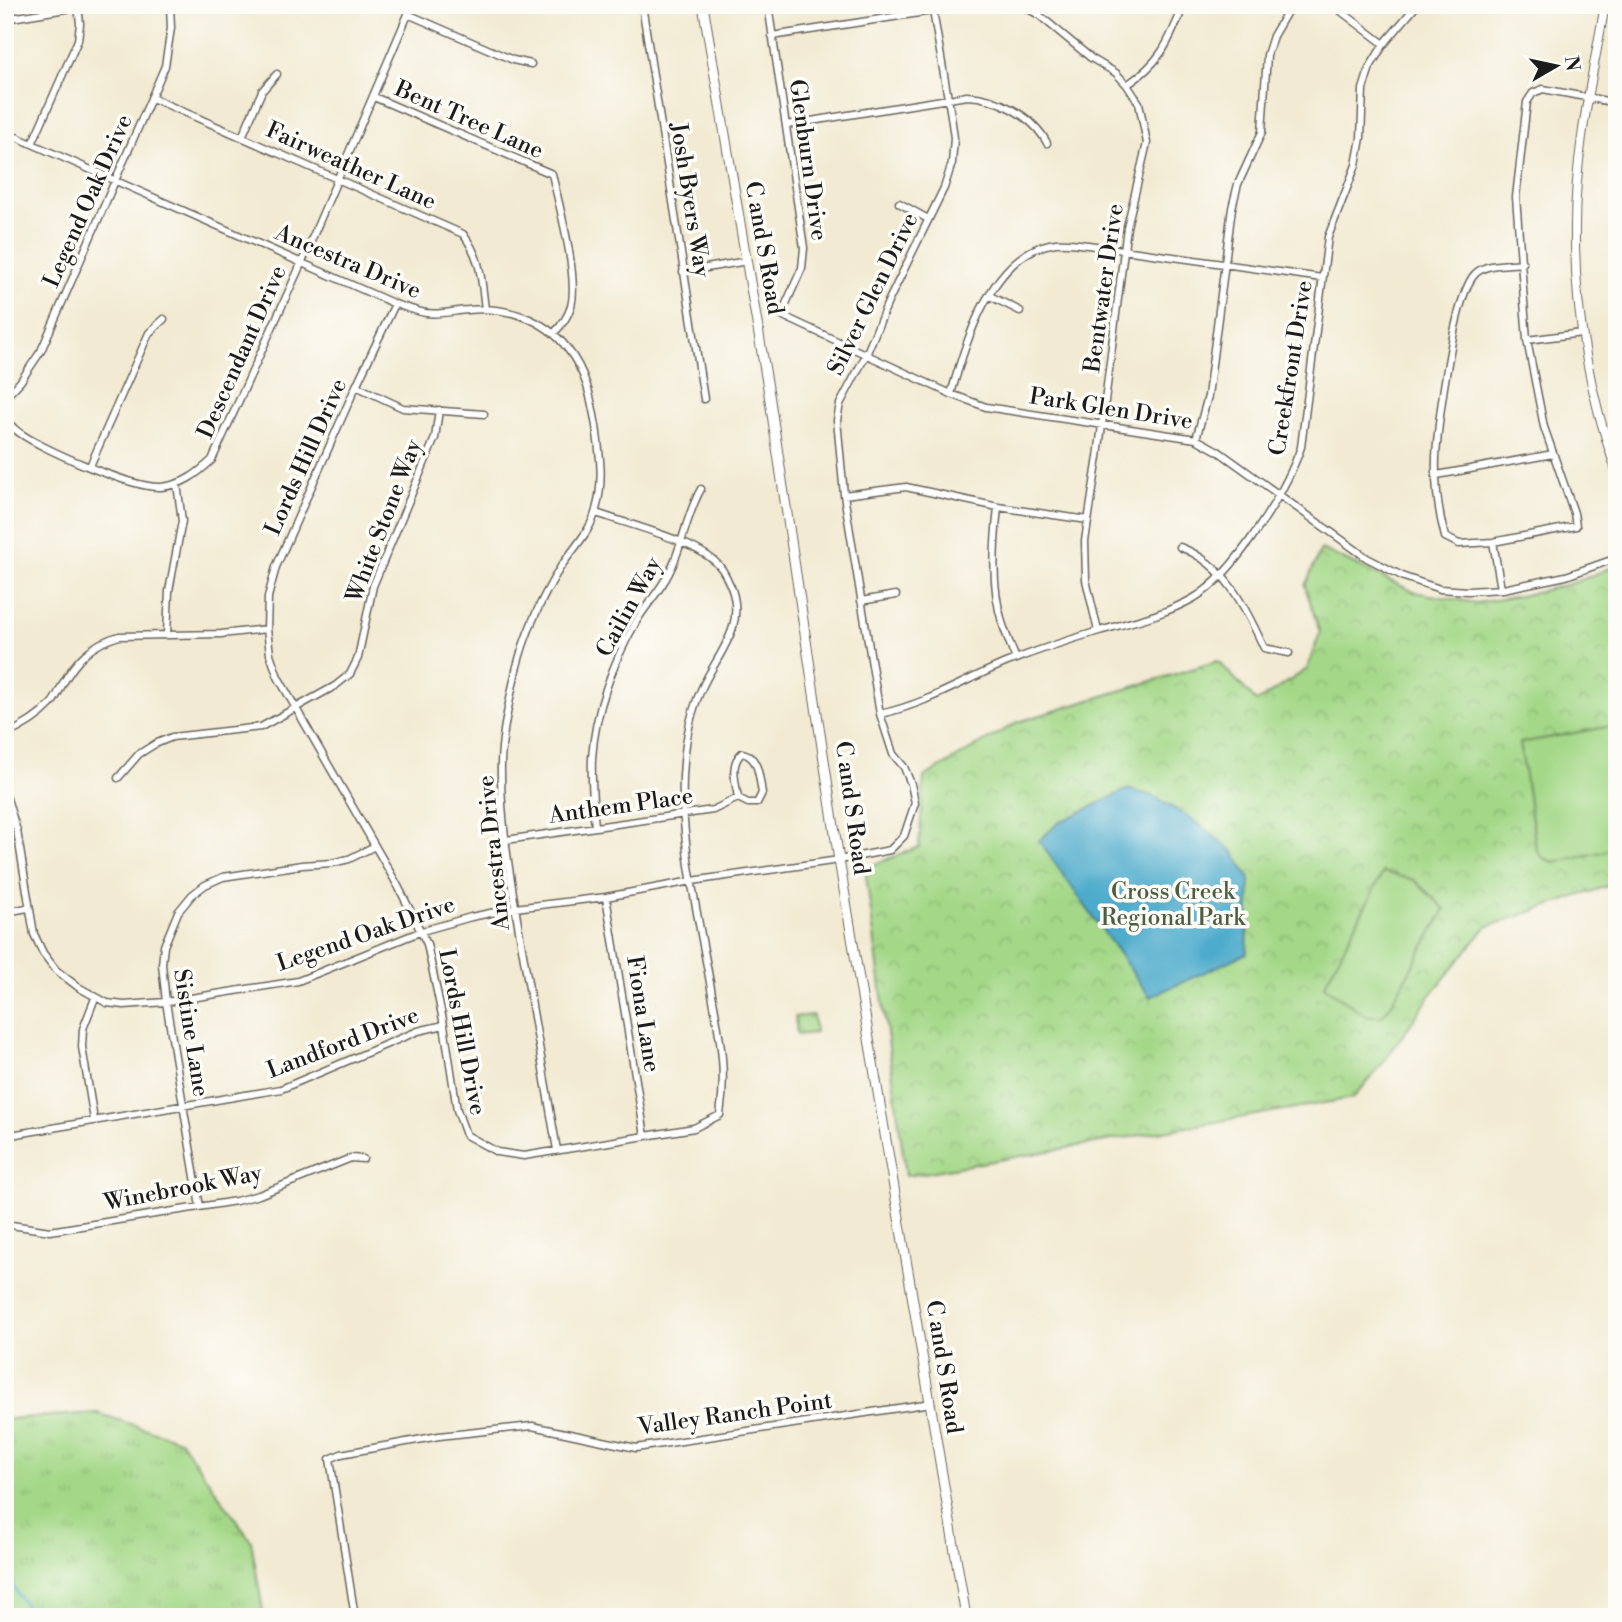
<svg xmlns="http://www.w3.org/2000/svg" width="1622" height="1622" font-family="'Libre Bodoni',serif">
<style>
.grass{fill:url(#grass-tufts);stroke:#607a52;stroke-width:2}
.park{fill:url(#park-crowns);stroke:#607a52;stroke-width:2}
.pitch{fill:#a4d888;stroke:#607a52;stroke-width:2}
.water{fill:#4dabcc;stroke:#346474;stroke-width:2}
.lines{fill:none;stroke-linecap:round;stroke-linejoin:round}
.stream{stroke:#4dabcc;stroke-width:2.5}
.minor-casing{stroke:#67645c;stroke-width:9}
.tertiary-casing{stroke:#67645c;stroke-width:10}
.secondary-casing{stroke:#67645c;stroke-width:11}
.minor{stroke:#fff;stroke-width:6}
.tertiary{stroke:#fff;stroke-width:8}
.secondary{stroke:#fff;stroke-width:9}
.labels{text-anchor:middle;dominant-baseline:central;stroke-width:7;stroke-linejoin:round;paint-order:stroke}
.street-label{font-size:23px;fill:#1c1c1c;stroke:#fdfcf7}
.park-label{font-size:23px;fill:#4c5e42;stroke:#fdfcf7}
</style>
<defs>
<pattern id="grass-tufts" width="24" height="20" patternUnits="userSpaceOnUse" patternTransform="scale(1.75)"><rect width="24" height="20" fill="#a4d888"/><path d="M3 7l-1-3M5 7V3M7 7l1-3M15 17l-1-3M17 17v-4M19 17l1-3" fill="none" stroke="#8db975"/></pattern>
<pattern id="park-crowns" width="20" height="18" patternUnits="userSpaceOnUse" patternTransform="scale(1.75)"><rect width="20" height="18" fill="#a4d888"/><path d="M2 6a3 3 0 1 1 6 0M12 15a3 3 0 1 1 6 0" fill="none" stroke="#8db975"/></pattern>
</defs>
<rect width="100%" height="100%" fill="#fdfcf7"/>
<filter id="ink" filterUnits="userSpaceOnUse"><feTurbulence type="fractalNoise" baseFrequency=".0143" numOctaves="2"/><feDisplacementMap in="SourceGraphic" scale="14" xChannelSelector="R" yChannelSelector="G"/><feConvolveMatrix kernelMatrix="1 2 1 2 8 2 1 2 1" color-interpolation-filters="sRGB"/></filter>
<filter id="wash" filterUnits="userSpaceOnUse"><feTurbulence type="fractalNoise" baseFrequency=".00686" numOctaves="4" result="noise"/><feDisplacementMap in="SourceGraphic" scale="28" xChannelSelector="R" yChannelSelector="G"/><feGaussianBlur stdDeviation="1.57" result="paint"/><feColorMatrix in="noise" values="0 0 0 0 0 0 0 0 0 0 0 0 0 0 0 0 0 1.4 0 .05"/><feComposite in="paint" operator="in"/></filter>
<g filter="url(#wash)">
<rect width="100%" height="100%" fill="#f2ead2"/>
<!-- grass -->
<path class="grass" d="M 97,1413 L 180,1440 L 251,1541 L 264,1617 L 5,1617 L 5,1419 Z"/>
<!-- park -->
<path class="park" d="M 1321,549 L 1414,592 L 1476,603 L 1525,595 L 1576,582 L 1617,565 L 1617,883 L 1486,927 L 1433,992 L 1381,1066 L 1353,1098 L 906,1176 L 865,868 L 919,847 L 924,777 L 1018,722 L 1218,661 L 1257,702 L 1307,669 L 1320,633 L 1305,586 Z
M 813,1015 L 815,1033 L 797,1035 L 795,1017 Z"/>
<!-- pitch -->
<path class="pitch" d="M 1617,725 L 1617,849 L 1554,862 C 1544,859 1540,857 1536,847 L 1520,743 Z
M 1383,872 L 1414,880 L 1445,909 L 1390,1006 L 1382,1016 L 1366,1016 L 1324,986 Z"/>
<!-- water -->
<path class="water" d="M 1128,789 L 1153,796 L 1192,819 L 1233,851 L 1250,879 L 1247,953 L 1150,997 L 1039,841 L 1058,823 Z"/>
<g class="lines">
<!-- stream -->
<path class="stream" d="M 5,1573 L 32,1617"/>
</g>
</g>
<g filter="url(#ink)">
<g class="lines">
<!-- minor casing -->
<g class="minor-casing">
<path id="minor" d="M 642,5 L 704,399
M 768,5 L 804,248 L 802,268 L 781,315 L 951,394 L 986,407 L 1196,439 L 1218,451 L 1367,558 L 1404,577 L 1440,589 L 1468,591 L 1503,589 L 1566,576 L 1617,558
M 1021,5 L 1039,15 L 1091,58 L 1116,73 L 1127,85 L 1139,103 L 1147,143 L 1127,227 L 1098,457 L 1085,541 L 1086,580 L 1098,631
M 1333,5 L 1384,44
M 643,8 L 662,5
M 410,15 L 513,60 L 531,64
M 5,19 L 78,7
M 772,36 L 970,5
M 1127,85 C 1162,61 1168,43 1184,5
M 374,97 L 552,174 C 559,204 579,278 571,306 C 568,317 562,325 554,333
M 152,98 L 463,234 C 482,259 481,279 485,309
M 786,125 L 967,96 C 997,97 1033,116 1047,143
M 5,132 L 395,304 C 405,307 416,311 426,313 C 440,315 454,311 468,310 C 505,306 544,318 567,348 C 586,372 591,397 596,426 C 600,455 604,481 596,510 C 591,531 572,550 560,568 C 541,599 525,634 516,670 C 509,704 500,739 501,774 C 501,830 512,887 521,942 C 533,1011 545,1081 557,1150
M 242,137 L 262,91 L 277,74
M 32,144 L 78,40 L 80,24 L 78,5
M 899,203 L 928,219
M 1523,263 C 1508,265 1487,263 1476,273 C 1454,292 1438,425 1436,457 C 1435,484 1438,511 1445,537 L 1459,544 L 1493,542 L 1576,526 L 1574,513 L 1544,427 L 1527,340 L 1516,197 L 1527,102 L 1533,93 L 1543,89 L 1617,103
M 683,272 L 747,261
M 990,296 L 1020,311
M 1527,340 L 1582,333
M 356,386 L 403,408 L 484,414
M 951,394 C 966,341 992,251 1056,243 C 1066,242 1078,244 1088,245 L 1322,278
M 5,398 L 20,382 L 41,351 L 165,66 L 171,28 L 170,5
M 5,418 C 8,422 12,427 16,430 C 37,448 135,489 161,487 C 183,485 197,474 212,460 L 302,262 L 412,5
M 1196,439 L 1208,396 L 1232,208 L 1238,184 L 1262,132 L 1267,55 L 1273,36 L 1291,5
M 90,466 L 149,333 L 164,319
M 1437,475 L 1553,454
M 844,495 L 906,487 L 998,507 L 1088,520
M 998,507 C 994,545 991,585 1002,622 C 1006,635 1011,647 1016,659
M 1493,542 L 1501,589
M 1180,547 C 1225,564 1245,606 1264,648 L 1289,653
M 861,601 L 896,595
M 267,629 L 268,597 L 276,567 L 356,386 L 395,304
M 167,634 L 169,591 L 182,521 L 177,484
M 880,714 C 932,703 969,676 1018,658 C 1044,648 1072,639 1099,631 C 1131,622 1164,615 1194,598 C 1234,575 1286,491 1301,447 L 1328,237 L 1356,165 L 1361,138 L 1363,89 L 1370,67 L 1384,44 L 1417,5
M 5,735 C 21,728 39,717 51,704 C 56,699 59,691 62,685 C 76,660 91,644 119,636 L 221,634 L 267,629 L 270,654 L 278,677 L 398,886 L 427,944 L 444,1025 L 457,1110 L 466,1135 L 497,1152 L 524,1156 L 694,1128 L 720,1115 C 727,1069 720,1039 712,994 C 700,923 677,833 684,762 C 686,738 691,712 701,690 C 716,655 747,628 731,587 C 728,581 725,573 721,568 C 702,542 627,524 596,513
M 118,778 L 139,754 L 155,744 L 172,737 L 261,727 L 335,686 L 350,674 L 358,658 L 373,586 L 435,438 L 439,410
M 5,792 L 17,831 L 34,934 L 43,953 L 56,970 L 78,987 L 107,1003 L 124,1005 L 166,1002 L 298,981 L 422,931 L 471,917 L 515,908 L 606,897 L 692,881 L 839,860 L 890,850 L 904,836 L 915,803 L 911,784 L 904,767 L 893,754 L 880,714 L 844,495 L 837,420 L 840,404 L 866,355 L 888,302 L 944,188 L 952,163 L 954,138 L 951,116 L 932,5
M 595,827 C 593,804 591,781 592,758 C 595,711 613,662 636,622 C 646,605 660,591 669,573 C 683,546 686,515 701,489
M 506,840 L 713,810 L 738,798 L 748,803 L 757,803 L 762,793 C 759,777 759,756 742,753 C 729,764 736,783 738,798
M 606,897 L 645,1136
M 5,912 L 28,908
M 94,1120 L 82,1047 L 83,1029 L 95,998
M 5,1136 L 281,1089 L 418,1031 L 444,1025
M 200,1207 L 166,1002 L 162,964 L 164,946 L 178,912 L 192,895 L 205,885 L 223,877 L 302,865 L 332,863 L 349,859 L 375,846
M 5,1224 L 50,1231 L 236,1201 L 259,1195 L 351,1158 L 363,1159
M 355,1617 L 330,1459 L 341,1454 L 439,1436 L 532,1426 L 636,1448 L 931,1403"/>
</g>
<!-- tertiary casing -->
<g class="tertiary-casing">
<path id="tertiary" d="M 1605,5 C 1592,78 1575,153 1575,227 C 1574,311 1590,395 1617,473"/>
</g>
<!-- secondary casing -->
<g class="secondary-casing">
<path id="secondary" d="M 703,5 L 769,394 L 839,860 L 966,1617"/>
</g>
<!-- minor -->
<use href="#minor" class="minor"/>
<!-- tertiary -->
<use href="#tertiary" class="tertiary"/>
<!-- secondary -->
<use href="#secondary" class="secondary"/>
</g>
</g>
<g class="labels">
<!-- street labels -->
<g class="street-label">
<text transform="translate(469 120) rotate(24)">Bent Tree Lane</text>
<text transform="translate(808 160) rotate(82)">Glenburn Drive</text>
<text transform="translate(351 166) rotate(24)">Fairweather Lane</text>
<text transform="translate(690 200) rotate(81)">Josh Byers Way</text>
<text transform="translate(88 201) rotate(-66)">Legend Oak Drive</text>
<text transform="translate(764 248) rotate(80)">C and S Road</text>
<text transform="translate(348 262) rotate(23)">Ancestra Drive</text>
<text transform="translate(1104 288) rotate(-82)">Bentwater Drive</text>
<text transform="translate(873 294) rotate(-64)">Silver Glen Drive</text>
<text transform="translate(242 352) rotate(-66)">Descendant Drive</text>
<text transform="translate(1291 368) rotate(-81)">Creekfront Drive</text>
<text transform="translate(1111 409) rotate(9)">Park Glen Drive</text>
<text transform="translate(306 457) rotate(-66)">Lords Hill Drive</text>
<text transform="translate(384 521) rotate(-69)">White Stone Way</text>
<text transform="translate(629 607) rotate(-61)">Cailin Way</text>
<text transform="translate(621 806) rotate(-8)">Anthem Place</text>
<text transform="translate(852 808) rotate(82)">C and S Road</text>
<text transform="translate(494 853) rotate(-96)">Ancestra Drive</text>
<text transform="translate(366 934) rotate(-19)">Legend Oak Drive</text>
<text transform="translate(643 1014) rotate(81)">Fiona Lane</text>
<text transform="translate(462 1032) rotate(79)">Lords Hill Drive</text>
<text transform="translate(191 1033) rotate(81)">Sistine Lane</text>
<text transform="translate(343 1043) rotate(-21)">Landford Drive</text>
<text transform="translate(183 1188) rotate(-11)">Winebrook Way</text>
<text transform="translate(944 1367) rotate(81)">C and S Road</text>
<text transform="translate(735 1414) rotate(-8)">Valley Ranch Point</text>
</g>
<!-- park labels -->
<g class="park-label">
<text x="1173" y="892">Cross Creek<tspan x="1173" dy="26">Regional Park</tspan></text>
</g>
</g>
<!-- margin -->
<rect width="1622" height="1622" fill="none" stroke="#fdfcf7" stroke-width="28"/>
<!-- north arrow -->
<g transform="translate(1556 66) rotate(81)" stroke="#fdfcf7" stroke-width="5" paint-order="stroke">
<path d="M0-5L12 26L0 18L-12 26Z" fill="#1c1c1c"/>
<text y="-10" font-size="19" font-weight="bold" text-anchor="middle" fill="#1c1c1c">N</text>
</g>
</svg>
